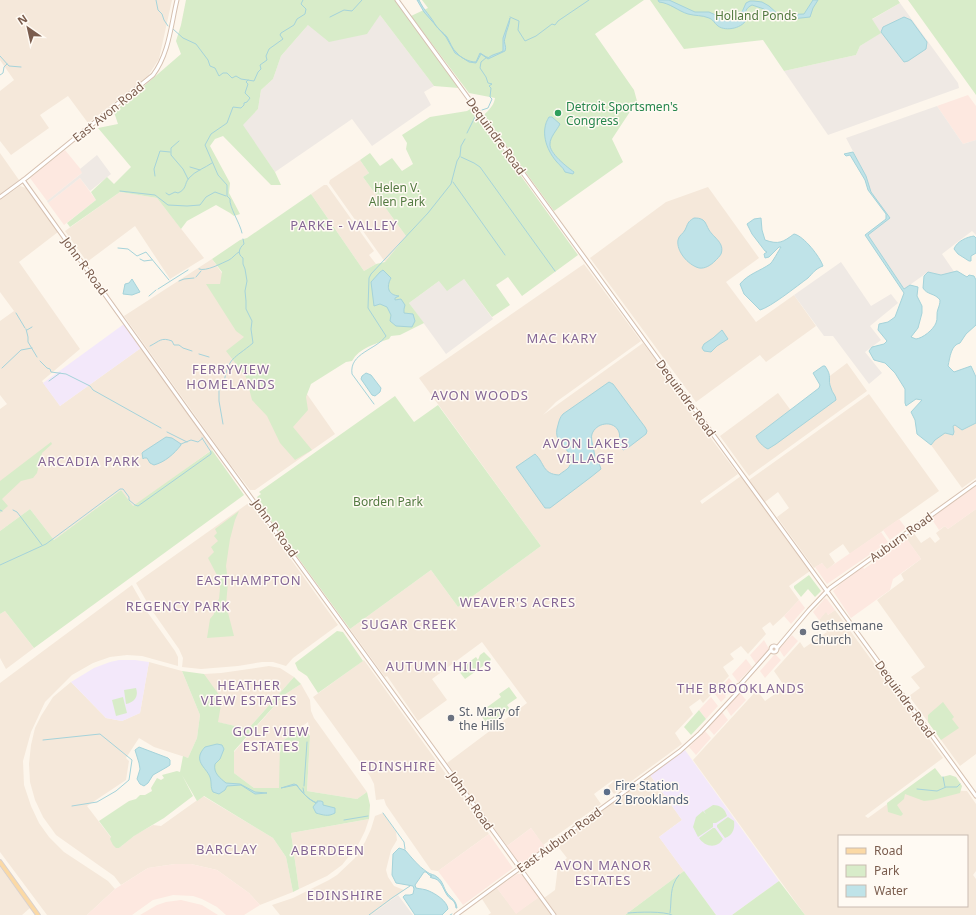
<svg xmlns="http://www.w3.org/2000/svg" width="976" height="915" font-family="'Noto Sans',sans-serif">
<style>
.residential{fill:#f5e8da;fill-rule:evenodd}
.commercial{fill:#fde8e0}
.industrial{fill:#efe9e4}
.education{fill:#f3e8fa}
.green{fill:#d8ecc9}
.water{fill:#bfe3e8;stroke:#a5d3da}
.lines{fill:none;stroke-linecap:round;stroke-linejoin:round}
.stream{stroke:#a5d3da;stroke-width:1}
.secondary-casing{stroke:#d6c0b0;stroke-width:5}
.primary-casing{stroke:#dad1cd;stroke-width:5.5}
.secondary{stroke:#fff;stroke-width:3}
.primary{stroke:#fbd9a5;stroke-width:3.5}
.leisure-dot{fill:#2e9e5b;stroke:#fffaf3;stroke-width:1.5}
.worship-dot{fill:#6b7280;stroke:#fffaf3;stroke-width:1.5}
.service-dot{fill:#5c6f8a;stroke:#fffaf3;stroke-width:1.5}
.labels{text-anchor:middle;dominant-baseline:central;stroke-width:3;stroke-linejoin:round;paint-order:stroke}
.park-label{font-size:12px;fill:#537a41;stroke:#fffaf3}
.leisure-label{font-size:12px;fill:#27864d;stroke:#fffaf3;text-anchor:start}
.street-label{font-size:12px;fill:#7a5c4d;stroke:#fffaf3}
.worship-label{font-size:12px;fill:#5b616d;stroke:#fffaf3;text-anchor:start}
.service-label{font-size:12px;fill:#4e5e75;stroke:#fffaf3;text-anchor:start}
.neighbourhood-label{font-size:13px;letter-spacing:1px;fill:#846695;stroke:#fffaf3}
</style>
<rect width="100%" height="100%" fill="#fdf6ec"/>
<!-- residential -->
<path class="residential" d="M 0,0 L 172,0 L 159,59 L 148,76 L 88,123 L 68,96 L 40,115 L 49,128 L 11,155 L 0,141 L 0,91 L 14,80 L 0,60 Z
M 0,153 L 19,180 L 0,194 Z
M 360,160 L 369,173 L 363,177 L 406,236 L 385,262 L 329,183 L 330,180 Z
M 324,185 L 327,185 L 374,251 L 369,255 L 376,264 L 364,271 L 311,194 Z
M 20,186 L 26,188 L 58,232 L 19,262 L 80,349 L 42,381 L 60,406 L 141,348 L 213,449 L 133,507 L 121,490 L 54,540 L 30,509 L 0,531 L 0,409 L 7,404 L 0,395 L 0,321 L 14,311 L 0,292 L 0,200 Z
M 708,187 L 759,258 L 726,282 L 756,322 L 794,295 L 816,326 L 766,362 L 760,355 L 696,402 L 590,258 L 666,202 Z
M 120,192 L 157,198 L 204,258 L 170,279 L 135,226 L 87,262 L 65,231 Z
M 212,259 L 335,434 L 255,490 L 250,490 L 227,460 L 124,316 Z
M 584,264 L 641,341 L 556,402 L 543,415 L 643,343 L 684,398 L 682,400 L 738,474 L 700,501 L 702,504 L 741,476 L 810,571 L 789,586 L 799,600 L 784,616 L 773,626 L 770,622 L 762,628 L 766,634 L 748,654 L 741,646 L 730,654 L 734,659 L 723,667 L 729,676 L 703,703 L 700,699 L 689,707 L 693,714 L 675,733 L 682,744 L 614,794 L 608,786 L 614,781 L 613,780 L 594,794 L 601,804 L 543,845 L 531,828 L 507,846 L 447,763 L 527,703 L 482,642 L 432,679 L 447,700 L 418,721 L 387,676 L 385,677 L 350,629 L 431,570 L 458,607 L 541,546 L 419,378 Z
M 847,363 L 867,391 L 749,476 L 720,436 L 778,393 L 792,412 L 818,398 L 827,378 Z
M 869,394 L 939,491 L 850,554 L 843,544 L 829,554 L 835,563 L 827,570 L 822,563 L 814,568 L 777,517 L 789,508 L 778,492 L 765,502 L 749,480 Z
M 976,403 L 976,478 L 962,488 L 926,438 Z
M 250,502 L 338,625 L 293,658 L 286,666 L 273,662 L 262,662 L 238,666 L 201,669 L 182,667 L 183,658 L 179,649 L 151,609 L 136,583 Z
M 976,509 L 976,754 L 960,766 L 909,696 L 920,688 L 911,677 L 925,667 L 877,600 L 904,580 L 901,574 L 921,559 L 905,537 L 913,532 L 921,543 L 930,537 L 935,543 L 940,539 L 936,533 L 945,526 L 948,529 Z
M 132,585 L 148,613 L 175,651 L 178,657 L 178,666 L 142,656 L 127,655 L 110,657 L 93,663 L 72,675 L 45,702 L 31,732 L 23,761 L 24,785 L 31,806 L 39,823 L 49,837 L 64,852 L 108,881 L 115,889 L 87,915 L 47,915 L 0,852 L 0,683 Z
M 835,610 L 943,758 L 865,816 L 868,818 L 908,789 L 967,791 L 976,804 L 976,871 L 973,875 L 976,879 L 976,915 L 805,915 L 693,760 L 757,690 L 765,701 L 785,687 L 774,671 L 800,642 L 804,648 L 827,632 L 819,620 L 826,611 L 828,615 ZM 839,836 L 967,836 L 967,906 L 839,906 Z
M 5,611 L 34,648 L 6,669 L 0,658 L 0,614 Z
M 364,660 L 489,834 L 438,871 L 431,870 L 397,821 L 386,805 L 384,799 L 376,800 L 374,784 L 370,776 L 313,697 Z
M 149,662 L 182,671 L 200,715 L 197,738 L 188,758 L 154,747 L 139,738 L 126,758 L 129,761 L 126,780 L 87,806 L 119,848 L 135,835 L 153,825 L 161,826 L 203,796 L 273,838 L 286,857 L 293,892 L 260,905 L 249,893 L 217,870 L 191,864 L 175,864 L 148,868 L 121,885 L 114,876 L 56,835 L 43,817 L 35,800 L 30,782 L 29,764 L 31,745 L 35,728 L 41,716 L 53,697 L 71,682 L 106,718 L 122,721 L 140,713 Z
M 269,666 L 280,668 L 294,677 L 248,729 L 217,722 L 204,674 L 221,673 Z
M 301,684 L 310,700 L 311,711 L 314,718 L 367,792 L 357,799 L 307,791 L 310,736 L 308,722 L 280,743 L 280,788 L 254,788 L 234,773 L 234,752 L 284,695 Z
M 650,775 L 682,820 L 659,837 L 684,871 L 625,915 L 557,915 L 544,898 L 555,890 L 558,866 L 567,858 L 556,844 Z
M 383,813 L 396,832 L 397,840 L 391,850 L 386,870 L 388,877 L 394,886 L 404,890 L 371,915 L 280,915 L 272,905 L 293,898 L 329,880 L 337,875 L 355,858 L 365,842 L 371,829 L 375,816 Z
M 369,819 L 365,831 L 358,845 L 342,865 L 327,876 L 299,889 L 291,833 Z
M 0,867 L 30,908 L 22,915 L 0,915 Z
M 497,888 L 516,913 L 539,897 L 552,915 L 488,915 L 491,913 L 482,899 Z"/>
<!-- commercial -->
<path class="commercial" d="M 968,95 L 976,106 L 976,140 L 963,144 L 937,106 Z
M 65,150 L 83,172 L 47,201 L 30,178 Z
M 80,178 L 96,200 L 64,225 L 48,203 Z
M 976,486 L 976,509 L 948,529 L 945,526 L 939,530 L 931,518 Z
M 899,519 L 906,528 L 890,540 L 883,530 Z
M 881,532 L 888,542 L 827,584 L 815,567 L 822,563 L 827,569 Z
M 907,539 L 921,559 L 893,579 L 890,590 L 851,618 L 833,591 L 839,585 L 863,567 L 864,569 Z
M 825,598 L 827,599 L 835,610 L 828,615 L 826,612 L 819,620 L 813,612 Z
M 799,600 L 805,608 L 791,624 L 784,616 Z
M 792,635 L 798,641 L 784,657 L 779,649 Z
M 764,640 L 769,649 L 756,664 L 750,655 Z
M 774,655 L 776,655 L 781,660 L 765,678 L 760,671 Z
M 746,659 L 752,667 L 738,682 L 732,674 Z
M 729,678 L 735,686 L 725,696 L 726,697 L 721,702 L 715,694 Z
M 739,694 L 741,694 L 746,700 L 731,716 L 726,708 Z
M 711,697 L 718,706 L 706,719 L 699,710 Z
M 722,712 L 728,720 L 714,735 L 708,728 Z
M 705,731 L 711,738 L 696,755 L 689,747 Z
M 531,828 L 545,847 L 520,865 L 507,846 Z
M 489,834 L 513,868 L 463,905 L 438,871 Z
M 175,864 L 191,864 L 217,870 L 249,893 L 260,905 L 244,915 L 226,915 L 217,907 L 202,899 L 193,896 L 173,895 L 153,900 L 132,915 L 87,915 L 115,889 L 148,868 Z
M 517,874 L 521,874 L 539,897 L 516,914 L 497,888 Z
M 181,900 L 202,905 L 218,915 L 140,915 L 157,905 L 166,902 Z"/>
<!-- industrial -->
<path class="industrial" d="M 900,3 L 958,83 L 959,88 L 828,135 L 784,71 L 856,55 L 860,46 L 880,33 L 871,20 Z
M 380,15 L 434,86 L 424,92 L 431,105 L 372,146 L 352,119 L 275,172 L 242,125 L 258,109 L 261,90 L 273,79 L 281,56 L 308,25 Z
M 937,106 L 963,144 L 976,140 L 976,235 L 972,231 L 942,254 L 955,273 L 941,275 L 928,272 L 904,289 L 868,235 L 890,218 L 871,192 L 866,176 L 846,138 Z
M 97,155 L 111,174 L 90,191 L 80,178 L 48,203 L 47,201 L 82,173 L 80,169 Z
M 841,262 L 871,306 L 891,294 L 898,303 L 870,326 L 881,340 L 865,352 L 882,373 L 869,384 L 833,336 L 824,336 L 794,295 Z
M 464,279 L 493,319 L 446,354 L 409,303 L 439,281 Z
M 398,895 L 413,915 L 371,915 Z"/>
<!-- education -->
<path class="education" d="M 124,324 L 141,348 L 60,406 L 43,383 Z
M 119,660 L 135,660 L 149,662 L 140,713 L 122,721 L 106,718 L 71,682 L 94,668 L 110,662 Z
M 685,750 L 779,881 L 732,915 L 716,915 L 659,837 L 682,820 L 650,775 Z"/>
<!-- green -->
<path class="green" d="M 186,0 L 395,0 L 459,88 L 434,86 L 380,15 L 367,34 L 329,42 L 308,25 L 281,56 L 273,79 L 261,90 L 258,109 L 243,125 L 275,172 L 281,185 L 271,185 L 223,136 L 215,139 L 210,146 L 230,183 L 229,193 L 240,214 L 234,216 L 230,213 L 216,205 L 187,221 L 181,229 L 157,198 L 120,192 L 70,227 L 67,223 L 96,200 L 91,192 L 107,177 L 114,184 L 131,167 L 98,128 L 118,124 L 114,112 L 181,54 L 176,41 L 181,25 Z
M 422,0 L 644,0 L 595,34 L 634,90 L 637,101 L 612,139 L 623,162 L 554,211 L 484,115 C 489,110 494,105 495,98 L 469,93 L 411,16 L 428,8 Z
M 650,0 L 898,0 L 900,3 L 872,19 L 881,33 L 860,46 L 856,55 L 784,71 L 763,40 L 684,49 Z
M 908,0 L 976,0 L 976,95 Z
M 472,108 L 578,255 L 522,296 L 508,277 L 496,285 L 510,305 L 492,317 L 464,279 L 447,291 L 439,281 L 409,303 L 424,323 L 400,335 L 391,336 L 389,339 C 375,344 359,348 352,361 L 346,362 L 311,384 L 306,397 L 308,410 L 293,427 L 312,450 L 295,460 L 280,443 L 267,416 L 252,400 L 246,377 L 226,351 L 244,337 L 236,331 L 206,284 L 220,284 L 222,272 L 212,259 L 240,240 L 247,238 L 311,194 L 364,271 L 376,264 L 385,262 L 406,236 L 363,177 L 369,173 L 360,160 L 370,153 L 380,166 L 392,158 L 402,171 L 413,164 L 406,149 L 407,143 L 402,135 L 430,117 L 467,111 Z
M 395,396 L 414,422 L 438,405 L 541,546 L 458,607 L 431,570 L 350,629 L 261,507 L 263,505 L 257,497 L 261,494 L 259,492 Z
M 51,442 L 52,444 L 42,453 L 37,473 L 33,478 L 21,481 L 2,499 L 8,506 L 0,513 L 0,481 Z
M 212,450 L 244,495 L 34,648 L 5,611 L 0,614 L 0,531 L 30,509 L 54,540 L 121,490 L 133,506 Z
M 239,511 L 235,520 L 230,539 L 226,566 L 228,582 L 226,605 L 234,636 L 207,638 L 210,619 L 214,614 L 215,604 L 219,599 L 220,589 L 220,581 L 208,558 L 214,552 L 211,547 L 218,541 L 214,536 L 217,533 L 215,529 Z
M 809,575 L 821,591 L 815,597 L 808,589 L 801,597 L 794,588 L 794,586 Z
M 337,631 L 343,632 L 363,661 L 318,693 L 307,676 L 298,670 L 295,663 Z
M 484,652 L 491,659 L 490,661 L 465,679 L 458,670 L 476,657 L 478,660 L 480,655 Z
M 182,671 L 204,674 L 222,699 L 218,722 L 248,729 L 294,677 L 301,684 L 284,695 L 234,751 L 234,773 L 254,788 L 279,788 L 280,743 L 303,726 L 310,736 L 307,791 L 357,799 L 367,792 L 370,805 L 369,819 L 291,833 L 299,889 L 293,892 L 286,857 L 273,838 L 204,796 L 197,801 L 182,775 L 193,796 L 164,818 L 134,836 L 119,848 L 116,848 L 113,845 L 110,839 L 111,837 L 99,821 L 129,801 L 136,799 L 140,795 L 145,795 L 152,791 L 151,788 L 157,778 L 161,780 L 164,778 L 162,775 L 177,771 L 180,772 L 183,756 L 188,758 L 197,738 L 200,715 Z
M 509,687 L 517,698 L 507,705 L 510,709 L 488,725 L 479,713 L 501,697 L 499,694 Z
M 136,688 C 139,697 134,702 126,704 L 124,690 Z
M 123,697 L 127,713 L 116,716 L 112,700 Z
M 943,702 L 954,717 L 952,719 L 959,728 L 941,740 L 928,722 L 928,715 Z
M 699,710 L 706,719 L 691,735 L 684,727 Z
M 935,768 L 942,777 L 950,775 L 956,777 L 962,786 L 960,793 L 933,800 L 924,801 L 905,794 L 904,799 L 897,805 L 903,814 L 901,816 L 888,812 L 887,803 Z
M 713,805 C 721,805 725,809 727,816 L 716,823 L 713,823 L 713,827 L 698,837 L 693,827 L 696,817 L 703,811 L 706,814 L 704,811 Z
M 728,817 L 734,821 C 735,829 733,835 725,838 L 717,827 L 717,825 Z
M 713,828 L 715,828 L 723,839 C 717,849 705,847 699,838 Z
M 684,871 L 716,915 L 625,915 Z
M 779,881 L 805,915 L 732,915 Z"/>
<!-- water -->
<path class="water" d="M 417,0 L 419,0 C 424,11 431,16 436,26 C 438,29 444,33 447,37 C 450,42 452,49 457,53 C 461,58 469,62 476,62 L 480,53 L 488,58 C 492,54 498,54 503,51 L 503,38 L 510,18 C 510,24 506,31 505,38 C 503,43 507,46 505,51 L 488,59 L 481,54 L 476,63 L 469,62 L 455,53 L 446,37 L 424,12 Z
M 658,0 L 669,0 L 695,12 L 709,12 L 720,17 L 731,13 L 742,12 L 746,3 L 750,1 L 754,1 L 762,2 L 769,6 L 779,15 L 804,14 L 813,0 L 818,0 L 813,8 L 810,17 L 783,20 L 772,17 L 764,9 L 752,5 C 746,8 744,12 747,18 C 744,28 726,32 718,26 C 714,23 713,19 709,18 C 702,15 695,16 688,14 C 678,11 670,3 659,2 Z
M 904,17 L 911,20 L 927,42 L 926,49 L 908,61 L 904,62 L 881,32 L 883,27 Z
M 549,117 L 552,117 L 560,124 C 557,130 550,137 550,144 C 549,153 567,167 574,172 L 573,174 L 565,172 C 563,167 559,165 556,161 C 546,149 540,131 549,117 Z
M 853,152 L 866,176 L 871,192 L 890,218 L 868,235 L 904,289 L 910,285 L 918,287 L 917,296 L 922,306 L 922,313 L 918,328 L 911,337 L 916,339 C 923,338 933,330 936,323 C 938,319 936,313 938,309 C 939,306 940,304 940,300 C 935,293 927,295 923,288 L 924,276 L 928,272 L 941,275 L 957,271 L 967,277 L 969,275 L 974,276 L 976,280 L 976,325 L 966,334 L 960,343 C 951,345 950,357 948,366 L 954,372 L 971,366 L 976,377 L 976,423 L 962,430 L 955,425 L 953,426 L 954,432 L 953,435 L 945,433 L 935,440 L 931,445 L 917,434 L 915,420 L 911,412 L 922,400 L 916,399 L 906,406 L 905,403 L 905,389 L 895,373 L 885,363 L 874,360 L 869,351 L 872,347 L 884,344 L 887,341 L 878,330 L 879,324 L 888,322 L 895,317 L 904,293 L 865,235 L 886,219 L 886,214 L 868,190 L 865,180 L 850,155 L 846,156 L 844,154 Z
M 694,218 C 697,218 700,218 703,220 C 706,222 707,227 709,230 C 714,238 725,243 721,254 C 720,256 717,259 715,261 C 711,265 705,269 699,268 C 688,265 676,251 678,240 C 679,235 683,234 685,230 C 688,224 687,222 694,218 Z
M 761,218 L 762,230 L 765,240 C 779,245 783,242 794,234 C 804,236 820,257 823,266 C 815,269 813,273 808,278 C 797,286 771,307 760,310 L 744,294 L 740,284 C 748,274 760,271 770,264 C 772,263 779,250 781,247 L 779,247 L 769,257 L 765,258 L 764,254 L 767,252 L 765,251 L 752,234 L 747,224 L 754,219 Z
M 974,236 L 976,238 L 976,253 L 971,256 L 971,261 L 969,261 L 958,254 L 954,249 C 957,241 967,237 974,236 Z
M 383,270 L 391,278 C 386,287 388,295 399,296 L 395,298 L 395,300 L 401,299 L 405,305 L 404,309 L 404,313 L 413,314 L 415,321 L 412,327 L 396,326 L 390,321 L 391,315 L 387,307 L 380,304 L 374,306 L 371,282 L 380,272 Z
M 132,279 L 140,292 L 132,295 L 123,294 L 125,284 L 129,283 Z
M 722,330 L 728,339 L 717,346 L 711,352 L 704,351 L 702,348 L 704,344 L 713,338 Z
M 823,366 L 825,366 C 833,377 827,379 831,388 C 832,393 836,395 836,400 L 776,444 L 768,449 C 763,447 757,440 756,436 L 819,388 L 820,385 L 813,373 Z
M 366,373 L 371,375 L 381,388 L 380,392 L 375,396 L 372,395 L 361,379 L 362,376 Z
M 609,382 L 613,384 L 645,427 L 647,431 L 646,434 L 629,447 L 623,450 L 619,446 C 619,441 621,435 618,430 C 612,420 596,423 592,434 C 590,439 595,451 595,459 L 599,463 L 601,469 L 591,477 L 550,508 L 545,508 L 516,467 L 535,454 C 545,463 542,474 559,475 C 562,472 567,470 569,467 C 580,449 550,448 558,425 C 559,421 560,417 563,414 Z
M 166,437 L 172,438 L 181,444 L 181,445 C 174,454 165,462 154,465 L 150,463 L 147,458 L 144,458 L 143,459 L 142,453 L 143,452 Z
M 217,744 L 222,745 L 224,749 L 220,759 L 215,764 C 213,773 220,778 226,783 L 240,784 L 255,792 L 267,793 L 255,794 L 241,785 L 227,786 L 225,790 L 219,794 L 213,792 C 210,787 212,783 210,777 C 206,767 192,761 205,747 Z
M 139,747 L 168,758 L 170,760 L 170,765 L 167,767 L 153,775 L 148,783 L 144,786 L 140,784 L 137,779 L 140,769 L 139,763 L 135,750 Z
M 294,784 L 297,785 C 301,792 309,800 317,803 L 317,801 L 321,801 L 323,802 L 323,805 L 335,808 L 335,813 C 328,817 323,815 316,813 L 313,807 L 316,803 C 307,799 302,791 296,785 L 281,788 Z
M 399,848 L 405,850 C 412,858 418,866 427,872 C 431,875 434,874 437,877 C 443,881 443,887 447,893 C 451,898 456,900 457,908 L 456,908 C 455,899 451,901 447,895 C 442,887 441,879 432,878 L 430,877 L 432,876 L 429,875 L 426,872 L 424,872 L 415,885 L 416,888 C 420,889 425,889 429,891 C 436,894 447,901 448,909 L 442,915 L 415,915 L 403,897 L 405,895 L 410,895 L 413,894 L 414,889 L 413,886 L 396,883 L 392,875 L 393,854 Z"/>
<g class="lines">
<!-- stream -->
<path class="stream" d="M 156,0 L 158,10 L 162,14 L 164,20 L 168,26
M 330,17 L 344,10 L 352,11 L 362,0
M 510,17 L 519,21 L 518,30 L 525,41 L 536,36 L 552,24 L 555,25 L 558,21 L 589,0
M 173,29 L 183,38 L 196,44 L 208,60 L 210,66 L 215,68 L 219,76 L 223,73 L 227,73 L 232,78 L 236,76 L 241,79 L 254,81 L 258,72 L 261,69 L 260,65 L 267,60 L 266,56 L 269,49 L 283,39 L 280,35 L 281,33 L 294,25 L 297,19 L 305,14 L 306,9 L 301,4 L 303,0
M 0,56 L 9,66 L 21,67
M 0,75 L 3,73 L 4,67 L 7,64
M 482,110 L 488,108 L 492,99 L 490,97 L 491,88 L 489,86 L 492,84 L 488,83 L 486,77 L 480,68 L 481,62 L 487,57
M 467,133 L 476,115
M 179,141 L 171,148 L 171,155 L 183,169 L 188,179
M 461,157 L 474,163 L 480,167 L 555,271
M 190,167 L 200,170
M 155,176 L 154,169 L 160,151 L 170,152
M 453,182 L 505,255
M 120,191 L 155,195 L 168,205 L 187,206 L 200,205 L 206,197 L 215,192 L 226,196
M 166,193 L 169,195 L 175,192 L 178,193 C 187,189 184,184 189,178 C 195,171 205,168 212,163
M 242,233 C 240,223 229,207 230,199 L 227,196 L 227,185 L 218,175 L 205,145 L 211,134 L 227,123 L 233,107 L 241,108 L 244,105 L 244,103 L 247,102 L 250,98 L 245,93 L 248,84 L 246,82 L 248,80
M 118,248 L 128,249 L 137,256 L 146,252 L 169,280
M 140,259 L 144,261 L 152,260
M 199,269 C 206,272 222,263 229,260 C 233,258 235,254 239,252
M 196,277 L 201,271
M 179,281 L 184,279 L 194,278
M 158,289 L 188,270
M 149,296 L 156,290
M 16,313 L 25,328
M 26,329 L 28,337 L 28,342 L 37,357
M 27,330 L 32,327
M 150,346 C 160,341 161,337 172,341 L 174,345 L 179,345 L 183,348 L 192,351
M 199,354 L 209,357
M 40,361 L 47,368 L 50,369 L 51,372 L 66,374 L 90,386 L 93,390 L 161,428
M 2,368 L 21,350 L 32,348
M 49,381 L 60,373
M 374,404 L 352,374 C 349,353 376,350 386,336 L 368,308 L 369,278 L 371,274 L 428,213 L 451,184 L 457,161 L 460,156 L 461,146 L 465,139
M 223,424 L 219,401 L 219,387 L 224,383 C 228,357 234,359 253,343 L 251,329 L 252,321 L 246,309 L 246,301 L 245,291 L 247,281 L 245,269 L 243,264 L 243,258 C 237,254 239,248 244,244 L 243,239
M 167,432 L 187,442
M 181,444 L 191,440 L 198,442 L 203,438
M 0,510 L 2,511
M 13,510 L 17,512 L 42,545
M 0,565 L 46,544 L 120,489 L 123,489 L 129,497 L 129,500 L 135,505 L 138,506 L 211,454 L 211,452 L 202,438
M 43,740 L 100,734 L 132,760 L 129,780 L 116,791 L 97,802 L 72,806
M 943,777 L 945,787
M 304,786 L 307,742
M 303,788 L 304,793
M 917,789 L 937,791 L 946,787 L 957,787 L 960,784
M 383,813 L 404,842 L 405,849
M 344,820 L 368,816
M 628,913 C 638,912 664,911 672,915
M 670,913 C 672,899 669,887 679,875
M 369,915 L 392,898 L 410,886
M 450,915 L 452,914"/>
<!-- secondary casing -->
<g class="secondary-casing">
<path id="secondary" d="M 397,0 L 976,796
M 23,180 L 191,415 L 554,915
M 0,197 L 26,178 L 153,75 C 169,54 171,25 177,0
M771 649a3 3 0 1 1 6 0a3 3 0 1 1-6 0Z
M 777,648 L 809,610 L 830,588 L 976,483
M 740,685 L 771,650
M737 688a3 3 0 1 1 6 0a3 3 0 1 1-6 0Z
M 456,915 L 680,751 L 700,733 L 739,691"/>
</g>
<!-- primary casing -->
<g class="primary-casing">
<path id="primary" d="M 0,862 L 38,915"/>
</g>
<!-- secondary -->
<use href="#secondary" class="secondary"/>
<!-- primary -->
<use href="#primary" class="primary"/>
</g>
<!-- markers -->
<circle class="leisure-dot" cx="558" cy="113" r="4"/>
<g class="worship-dot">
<circle cx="803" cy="632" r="4"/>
<circle cx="451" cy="718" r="4"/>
</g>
<circle class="service-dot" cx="607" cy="792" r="4"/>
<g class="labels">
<!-- park labels -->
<g class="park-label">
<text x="756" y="15">Holland Ponds</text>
<text x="397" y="187">Helen V.<tspan x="397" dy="14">Allen Park</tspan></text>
<text x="388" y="501">Borden Park</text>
</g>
<!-- leisure labels -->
<g class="leisure-label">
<text x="566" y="106">Detroit Sportsmen's<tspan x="566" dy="14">Congress</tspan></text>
</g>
<!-- street labels -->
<g class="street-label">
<text transform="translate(108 112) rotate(-39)">East Avon Road</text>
<text transform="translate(496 136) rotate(54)">Dequindre Road</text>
<text transform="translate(85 266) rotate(54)">John R Road</text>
<text transform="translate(686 398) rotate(54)">Dequindre Road</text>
<text transform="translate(275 528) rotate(54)">John R Road</text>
<text transform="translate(901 537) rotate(-36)">Auburn Road</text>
<text transform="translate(905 699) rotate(54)">Dequindre Road</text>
<text transform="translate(471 801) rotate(55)">John R Road</text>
<text transform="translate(559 840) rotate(-36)">East Auburn Road</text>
</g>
<!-- worship labels -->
<g class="worship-label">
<text x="811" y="625">Gethsemane<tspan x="811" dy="14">Church</tspan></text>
<text x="459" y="711">St. Mary of<tspan x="459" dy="14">the Hills</tspan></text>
</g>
<!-- service labels -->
<g class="service-label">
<text x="615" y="785">Fire Station<tspan x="615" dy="14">2 Brooklands</tspan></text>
</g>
<!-- neighbourhood labels -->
<g class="neighbourhood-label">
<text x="344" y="225">PARKE - VALLEY</text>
<text x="562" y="338">MAC KARY</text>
<text x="231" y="369">FERRYVIEW<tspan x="231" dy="15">HOMELANDS</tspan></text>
<text x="480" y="395">AVON WOODS</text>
<text x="586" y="443">AVON LAKES<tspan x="586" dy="15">VILLAGE</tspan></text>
<text x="89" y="461">ARCADIA PARK</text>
<text x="249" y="580">EASTHAMPTON</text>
<text x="518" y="602">WEAVER'S ACRES</text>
<text x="178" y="606">REGENCY PARK</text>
<text x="409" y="624">SUGAR CREEK</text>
<text x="439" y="666">AUTUMN HILLS</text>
<text x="249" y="685">HEATHER<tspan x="249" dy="15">VIEW ESTATES</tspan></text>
<text x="741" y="688">THE BROOKLANDS</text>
<text x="271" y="731">GOLF VIEW<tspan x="271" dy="15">ESTATES</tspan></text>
<text x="398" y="766">EDINSHIRE</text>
<text x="227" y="849">BARCLAY</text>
<text x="328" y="850">ABERDEEN</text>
<text x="603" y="865">AVON MANOR<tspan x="603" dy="15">ESTATES</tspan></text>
<text x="345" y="895">EDINSHIRE</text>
</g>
</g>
<!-- legend -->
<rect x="838" y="835" width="130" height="72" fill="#fffaf3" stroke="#cabbb1"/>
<rect x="846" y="848" width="20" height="6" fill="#fbd9a5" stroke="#cabbb1"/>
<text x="874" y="855" font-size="12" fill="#7a5c4d">Road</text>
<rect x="846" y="865" width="20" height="12" fill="#d8ecc9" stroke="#cabbb1"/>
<text x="874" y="875" font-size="12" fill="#7a5c4d">Park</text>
<rect x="846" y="885" width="20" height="12" fill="#bfe3e8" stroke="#cabbb1"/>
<text x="874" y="895" font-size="12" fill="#7a5c4d">Water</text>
<!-- north arrow -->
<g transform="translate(28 28) rotate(326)" stroke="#fffaf3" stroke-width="3" paint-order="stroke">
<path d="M0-3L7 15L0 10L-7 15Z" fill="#7a5c4d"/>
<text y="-6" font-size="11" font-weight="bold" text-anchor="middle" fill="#7a5c4d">N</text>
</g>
</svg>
